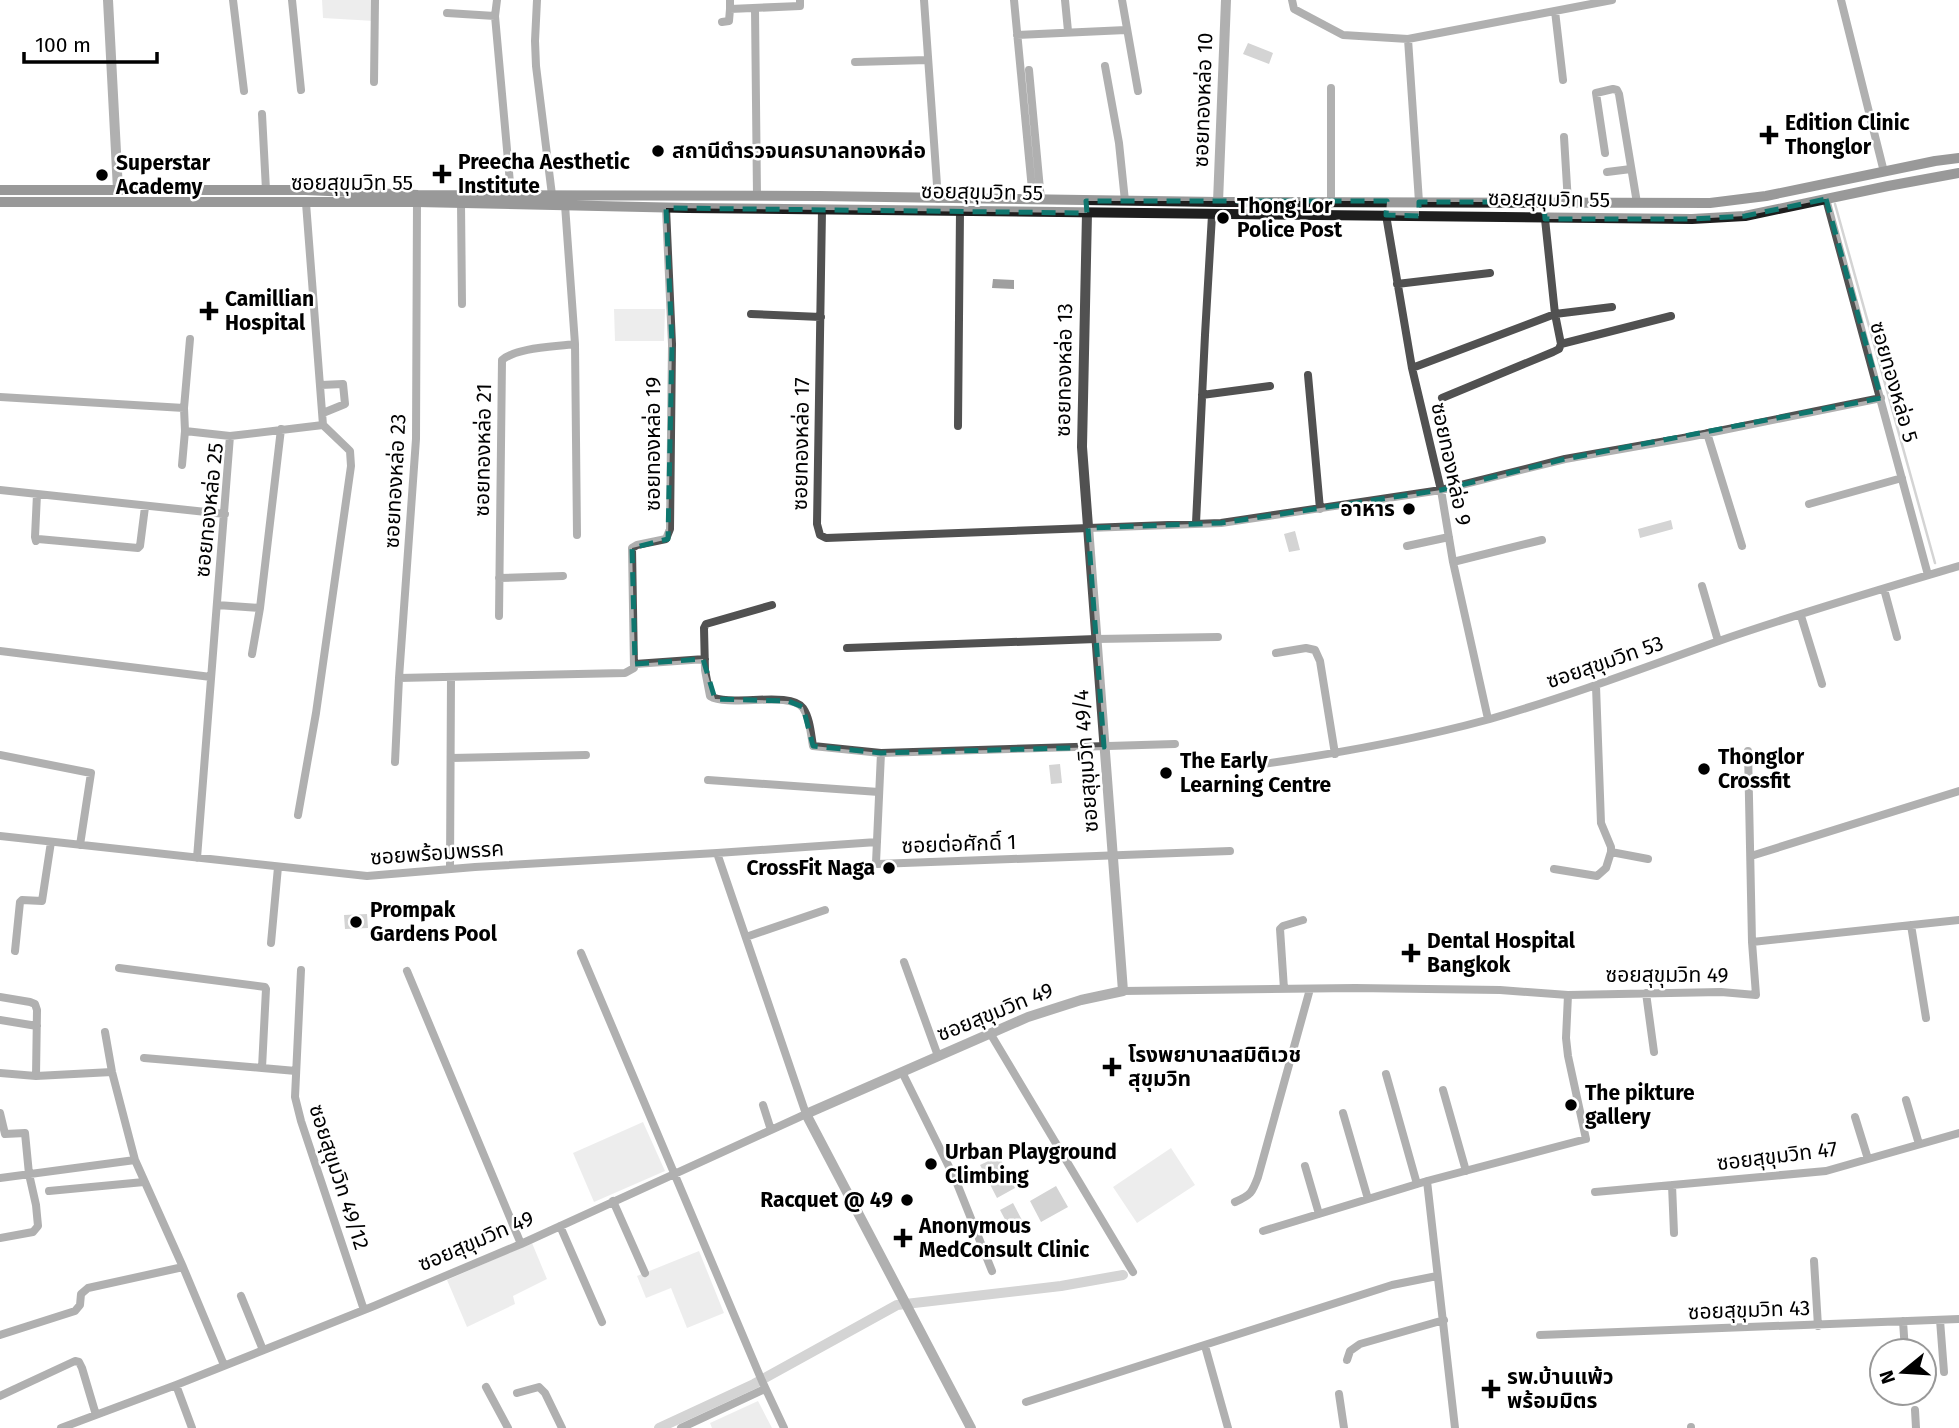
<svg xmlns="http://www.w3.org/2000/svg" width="1959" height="1428" font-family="'Fira Sans','Noto Sans Thai',sans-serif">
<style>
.green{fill:#d8d8d8}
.water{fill:#9f9f9f}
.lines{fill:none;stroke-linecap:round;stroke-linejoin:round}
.stream{stroke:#9f9f9f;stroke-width:2.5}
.canal{stroke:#9f9f9f;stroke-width:10}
.minor{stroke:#515151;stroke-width:8}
.tertiary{stroke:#515151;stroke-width:10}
.secondary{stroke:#1e1e1e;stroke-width:10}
.marked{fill:none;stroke:#0f766e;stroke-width:5;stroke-dasharray:14 9;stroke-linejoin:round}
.poi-dot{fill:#000;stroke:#fff;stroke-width:2.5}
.labels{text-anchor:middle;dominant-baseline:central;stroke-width:5;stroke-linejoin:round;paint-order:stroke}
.street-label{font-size:21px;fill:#000;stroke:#fff}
.poi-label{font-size:21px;font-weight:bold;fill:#000;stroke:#fff;text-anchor:start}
</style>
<rect width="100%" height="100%" fill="#fff"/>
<!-- green -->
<path class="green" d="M 322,0 L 374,0 L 374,21 L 323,18 Z
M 614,309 L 665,309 L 664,341 L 615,341 Z
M 643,1122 L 665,1171 L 594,1202 L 573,1153 Z
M 1171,1148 L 1195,1185 L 1137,1223 L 1113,1187 Z
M 532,1243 L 547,1279 L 513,1296 L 515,1304 L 467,1327 L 447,1280 Z
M 699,1251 L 724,1313 L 687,1328 L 671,1288 L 646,1298 L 637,1276 Z
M 758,1401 L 772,1428 L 712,1428 L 710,1423 Z"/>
<!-- water -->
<path class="water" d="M 1248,43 L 1273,53 L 1269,64 L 1243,54 Z
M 993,279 L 1014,280 L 1014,289 L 992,288 Z
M 1671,520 L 1673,529 L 1640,538 L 1638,529 Z
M 1295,531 L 1300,550 L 1289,552 L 1284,534 Z
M 1060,764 L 1062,783 L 1051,784 L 1049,765 Z
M 367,914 L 368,928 L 345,929 L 344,915 Z
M 999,1156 L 1015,1188 L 997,1198 L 980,1165 Z
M 1056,1186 L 1068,1207 L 1041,1222 L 1030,1201 Z
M 1013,1203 L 1023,1222 L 1010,1229 L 1000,1210 Z"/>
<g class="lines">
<!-- stream -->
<path class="stream" d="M 1835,204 L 1935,563"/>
<!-- canal -->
<path class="canal" d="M 659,1428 L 754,1384 L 897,1305 L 1061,1286 L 1123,1275"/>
<!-- minor -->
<path class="minor" d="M 233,0 L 244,91
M 292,0 L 301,90
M 497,0 L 495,16 L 511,194
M 537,0 L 535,41 L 536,66 L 552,195
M 730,0 L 730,9 L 800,6 L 800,0
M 924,0 L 938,199
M 1014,0 L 1033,200
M 1065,0 L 1068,31
M 1122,0 L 1138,91
M 1292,0 L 1294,9 L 1343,35 L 1408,39 L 1612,0
M 1841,0 L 1884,172
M 755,9 L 757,196
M 1555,11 L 1563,80
M 447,13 L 495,16
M 722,22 L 729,21 L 730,9
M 1017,35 L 1126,30
M 1408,39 L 1419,202
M 855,62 L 928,60
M 1105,66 L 1119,143 L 1125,201
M 1029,70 L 1041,200
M 374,82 L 375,0
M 262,114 L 266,190
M 1564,137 L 1568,203
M 1605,153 L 1596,93 L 1613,89 L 1617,90 L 1619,94 L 1637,203
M 1607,172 L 1631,169
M 1826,199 L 1928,575
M 1331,201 L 1331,88
M 306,203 L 323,425
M 461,203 L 462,304
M 565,205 L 575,344 L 577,535
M 822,210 L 817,524 L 820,535 L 826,538 L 1221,523 L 1441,490 L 1565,459 L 1689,437 L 1881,398
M 1386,215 L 1412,368 L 1441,490 L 1453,562 L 1488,719
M 1545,219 L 1555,314 L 1561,344
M 1397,284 L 1490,273
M 751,314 L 821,317
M 1412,368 L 1555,314 L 1612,307
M 1308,375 L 1320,509
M 321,385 L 343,384 L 345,404 L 323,413
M 1202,395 L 1270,386
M 0,397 L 184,408 L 185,431 L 230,436 L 323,425
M 1442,398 L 1553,352 L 1559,349 L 1561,344 L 1671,316
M 184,408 L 190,339
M 958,426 L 960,211
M 1707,433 L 1742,546
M 182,465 L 185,431
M 0,490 L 225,514
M 37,494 L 35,537 L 36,541 L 38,539 L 138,548 L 140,546 L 145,507
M 1809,504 L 1902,478
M 1196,523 L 1205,335 L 1212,215
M 1407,546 L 1449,537
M 1453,562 L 1542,540
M 499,578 L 563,576
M 1702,586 L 1718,641
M 1884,589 L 1897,637
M 217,605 L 260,608
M 772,605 L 706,624 L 704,628 L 705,670 L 710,696 C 729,708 790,690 803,708 C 810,718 811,735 813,746 L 881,753 L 1175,744
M 499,616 L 502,360 C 518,347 554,347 575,344
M 1801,616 L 1822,684
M 847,648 L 1096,639 L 1218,637
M 0,651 L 211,677
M 1276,653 L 1306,648 L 1315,650 L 1320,661 L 1335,754
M 252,654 L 260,608 L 281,429
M 635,664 L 705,659
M 399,678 L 625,673 L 634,668 L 632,548 L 637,545 L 666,539 L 670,529 L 672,344 L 666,208
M 881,753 L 876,863 L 877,864 L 1230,851
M 0,755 L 91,773 L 80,845
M 451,758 L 586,755
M 395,762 L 399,678 L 416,439 L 417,202
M 1256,765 C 1335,754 1413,740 1490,719 C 1566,697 1641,669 1716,642 C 1796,614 1878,590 1959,566
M 708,780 L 879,792
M 298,815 L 316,713 L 351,466 L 350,451 L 347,448 L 323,425
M 0,836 L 367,876 L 475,867 L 717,853 L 877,842
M 1611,852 L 1648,859
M 1751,856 L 1959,791
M 197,858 L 230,436
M 450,869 L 451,678
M 1554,869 L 1597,876 L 1606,868 L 1611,852 L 1611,847 L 1601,823 L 1596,686
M 1911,925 L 1926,1018
M 746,937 L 825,910
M 1752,942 L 1959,920
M 271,943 L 278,867
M 15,951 L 20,902 L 22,900 L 42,901 L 51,842
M 581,953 L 762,1381 L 784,1428
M 904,962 L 938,1056
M 119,968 L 265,987 L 266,989 L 262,1068 L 296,1071
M 301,970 L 295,1097 L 301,1121 L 364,1310
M 407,971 L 521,1244
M 1284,989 L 1280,929 L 1283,926 L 1303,920
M 1123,991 L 1355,988 L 1500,990 L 1568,995 L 1721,992 L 1756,995 L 1752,942 L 1748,751
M 1646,993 L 1654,1052
M 0,997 L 30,1002 L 35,1004 L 37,1010 L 36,1076
M 0,1020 L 37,1026
M 105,1032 L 112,1072 L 135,1160 L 183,1267 L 224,1365
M 990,1033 L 1133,1272
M 144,1058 L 262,1068
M 902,1072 L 956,1181 L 992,1271
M 0,1073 L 36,1076 L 112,1072
M 1386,1074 L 1417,1184
M 1443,1090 L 1466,1171
M 1906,1100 L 1919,1144
M 763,1105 L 771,1130
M 0,1113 L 5,1134 L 25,1133 L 29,1174 L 36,1205 L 38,1226 L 33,1232 L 0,1238
M 1343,1113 L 1368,1199
M 1855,1117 L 1868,1159
M 1305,1166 L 1319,1214
M 0,1178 L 135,1160
M 1427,1181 L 1455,1428
M 1672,1185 L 1674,1233
M 49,1191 L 144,1182
M 1595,1192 L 1826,1171 L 1959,1133
M 613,1201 L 645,1273
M 1235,1202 C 1251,1195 1252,1193 1258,1177 L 1310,989
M 560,1226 L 602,1322
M 1263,1231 L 1427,1181 L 1586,1139 L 1568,1056 L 1566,1038 L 1568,995
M 1814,1261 L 1818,1326
M 241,1296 L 263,1350
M 1940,1320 L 1944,1372
M 1903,1321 L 1905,1351
M 0,1335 L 75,1311 L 80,1305 L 81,1294 L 88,1288 L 183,1267
M 1540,1335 L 1959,1319
M 1205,1346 L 1228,1428
M 1347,1360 L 1350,1351 L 1360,1344 L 1444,1320
M 176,1385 L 192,1428
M 486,1387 L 508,1428
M 517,1393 L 539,1387 L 545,1393 L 562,1428
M 1339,1394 L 1344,1428
M 0,1396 L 75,1361 L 79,1362 L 82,1368 L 96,1415
M 1026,1402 L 1392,1285 L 1437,1276
M 1915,1410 L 1916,1428
M 1691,1427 L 1691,1428
M 61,1428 L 176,1385 L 374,1306 L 521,1244 L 806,1114 L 717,853
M 681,1428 L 765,1389"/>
<!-- tertiary -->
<path class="tertiary" d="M 108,0 L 118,190
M 1218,202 L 1226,0
M 971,1428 L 806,1114 L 1028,1017 L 1081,1000 L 1123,991 L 1082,447 L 1087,213"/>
<!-- secondary -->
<path class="secondary" d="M 0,190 L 306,190 L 418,195 L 820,196 L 1218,202 L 1710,203 L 1766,196 L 1935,161 L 1959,158
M 0,202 L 417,202 L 688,208 L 1692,219 L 1745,216 L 1888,186 L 1959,173"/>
</g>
<!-- marked area -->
<path d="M0 0H1959V1428H0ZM 1826,199 L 1881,398 L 1565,459 L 1441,490 L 1221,523 L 1088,528 L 1104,747 L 881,753 L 813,746 L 803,707 L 788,701 L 715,699 L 703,659 L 635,664 L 632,548 L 668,539 L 672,344 L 666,208 L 1087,213 L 1086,201 L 1387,201 L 1386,215 L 1419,216 L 1419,202 L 1544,202 L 1545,219 L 1692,219 L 1745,216 Z" fill="#fff" fill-opacity=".55" fill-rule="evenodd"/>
<path class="marked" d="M 1826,199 L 1881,398 L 1565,459 L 1441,490 L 1221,523 L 1088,528 L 1104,747 L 881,753 L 813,746 L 803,707 L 788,701 L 715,699 L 703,659 L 635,664 L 632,548 L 668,539 L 672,344 L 666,208 L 1087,213 L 1086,201 L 1387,201 L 1386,215 L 1419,216 L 1419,202 L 1544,202 L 1545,219 L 1692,219 L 1745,216 Z"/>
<!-- markers -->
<g class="poi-dot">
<path d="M1765.5 124.5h7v7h7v7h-7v7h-7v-7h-7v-7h7z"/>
<circle cx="658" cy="151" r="7"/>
<path d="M438.5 163.5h7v7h7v7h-7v7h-7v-7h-7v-7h7z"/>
<circle cx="102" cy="175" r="7"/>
<circle cx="1223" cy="218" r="7"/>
<path d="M205.5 300.5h7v7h7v7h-7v7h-7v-7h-7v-7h7z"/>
<circle cx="1409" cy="509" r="7"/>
<circle cx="1704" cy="769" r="7"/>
<circle cx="1166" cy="773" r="7"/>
<circle cx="889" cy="868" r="7"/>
<circle cx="356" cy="922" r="7"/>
<path d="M1407.5 942.5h7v7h7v7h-7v7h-7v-7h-7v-7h7z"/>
<path d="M1108.5 1056.5h7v7h7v7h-7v7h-7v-7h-7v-7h7z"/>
<circle cx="1571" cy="1105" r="7"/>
<circle cx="931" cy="1164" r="7"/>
<circle cx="907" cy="1200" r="7"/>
<path d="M899.5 1227.5h7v7h7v7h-7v7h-7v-7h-7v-7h7z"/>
<path d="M1487.5 1378.5h7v7h7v7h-7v7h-7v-7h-7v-7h7z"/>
</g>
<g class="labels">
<!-- street labels -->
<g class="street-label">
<text transform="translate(1203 100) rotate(-88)">ซอยทองหล่อ 10</text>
<text x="352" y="183">ซอยสุขุมวิท 55</text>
<text transform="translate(982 192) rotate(1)">ซอยสุขุมวิท 55</text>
<text transform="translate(1549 199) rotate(1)">ซอยสุขุมวิท 55</text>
<text transform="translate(1064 370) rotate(-89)">ซอยทองหล่อ 13</text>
<text transform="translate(1894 382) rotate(74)">ซอยทองหล่อ 5</text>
<text transform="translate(653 444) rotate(-90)">ซอยทองหล่อ 19</text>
<text transform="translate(801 444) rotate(-89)">ซอยทองหล่อ 17</text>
<text transform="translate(483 450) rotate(-89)">ซอยทองหล่อ 21</text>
<text transform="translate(1451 464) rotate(78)">ซอยทองหล่อ 9</text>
<text transform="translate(395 481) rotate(-87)">ซอยทองหล่อ 23</text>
<text transform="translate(209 510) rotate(-84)">ซอยทองหล่อ 25</text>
<text transform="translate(1605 662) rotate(-19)">ซอยสุขุมวิท 53</text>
<text transform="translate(1086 761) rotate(-94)">ซอยสุขุมวิท 49/4</text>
<text transform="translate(959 844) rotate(-2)">ซอยต่อศักดิ์ 1</text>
<text transform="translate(437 853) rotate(-4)">ซอยพร้อมพรรค</text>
<text x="1667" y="975">ซอยสุขุมวิท 49</text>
<text transform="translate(995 1012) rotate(-22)">ซอยสุขุมวิท 49</text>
<text transform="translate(1777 1156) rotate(-7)">ซอยสุขุมวิท 47</text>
<text transform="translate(339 1177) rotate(72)">ซอยสุขุมวิท 49/12</text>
<text transform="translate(476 1241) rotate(-23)">ซอยสุขุมวิท 49</text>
<text transform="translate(1749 1310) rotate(-2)">ซอยสุขุมวิท 43</text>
</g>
<!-- poi labels -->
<g class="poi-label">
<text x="1785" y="123">Edition Clinic<tspan x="1785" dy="24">Thonglor</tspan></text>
<text x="672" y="151">สถานีตำรวจนครบาลทองหล่อ</text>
<text x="458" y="162">Preecha Aesthetic<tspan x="458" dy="24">Institute</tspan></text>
<text x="116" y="163">Superstar<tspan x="116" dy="24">Academy</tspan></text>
<text x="1237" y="206">Thong Lor<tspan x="1237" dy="24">Police Post</tspan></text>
<text x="225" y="299">Camillian<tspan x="225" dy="24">Hospital</tspan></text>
<text x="1395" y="509" text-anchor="end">อาหาร</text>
<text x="1718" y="757">Thonglor<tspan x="1718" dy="24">Crossfit</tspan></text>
<text x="1180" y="761">The Early<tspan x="1180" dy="24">Learning Centre</tspan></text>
<text x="875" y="868" text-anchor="end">CrossFit Naga</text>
<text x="370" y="910">Prompak<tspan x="370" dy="24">Gardens Pool</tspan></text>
<text x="1427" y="941">Dental Hospital<tspan x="1427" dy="24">Bangkok</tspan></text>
<text x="1128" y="1055">โรงพยาบาลสมิติเวช<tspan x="1128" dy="24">สุขุมวิท</tspan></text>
<text x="1585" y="1093">The pikture<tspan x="1585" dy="24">gallery</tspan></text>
<text x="945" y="1152">Urban Playground<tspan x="945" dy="24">Climbing</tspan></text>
<text x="893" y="1200" text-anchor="end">Racquet @ 49</text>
<text x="919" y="1226">Anonymous<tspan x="919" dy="24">MedConsult Clinic</tspan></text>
<text x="1507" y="1377">รพ.บ้านแพ้ว<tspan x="1507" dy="24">พร้อมมิตร</tspan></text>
</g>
</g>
<!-- north arrow -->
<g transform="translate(1903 1372) rotate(252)"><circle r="33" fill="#ffffff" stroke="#999999" stroke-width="2"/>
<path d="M0-5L12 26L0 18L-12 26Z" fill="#000000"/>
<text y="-10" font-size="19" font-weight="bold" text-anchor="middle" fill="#000000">N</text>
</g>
<!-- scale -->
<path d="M24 52v10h133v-10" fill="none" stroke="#000000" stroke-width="3.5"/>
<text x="35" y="52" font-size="21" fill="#000000" stroke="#ffffff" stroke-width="5" paint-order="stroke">100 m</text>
</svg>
